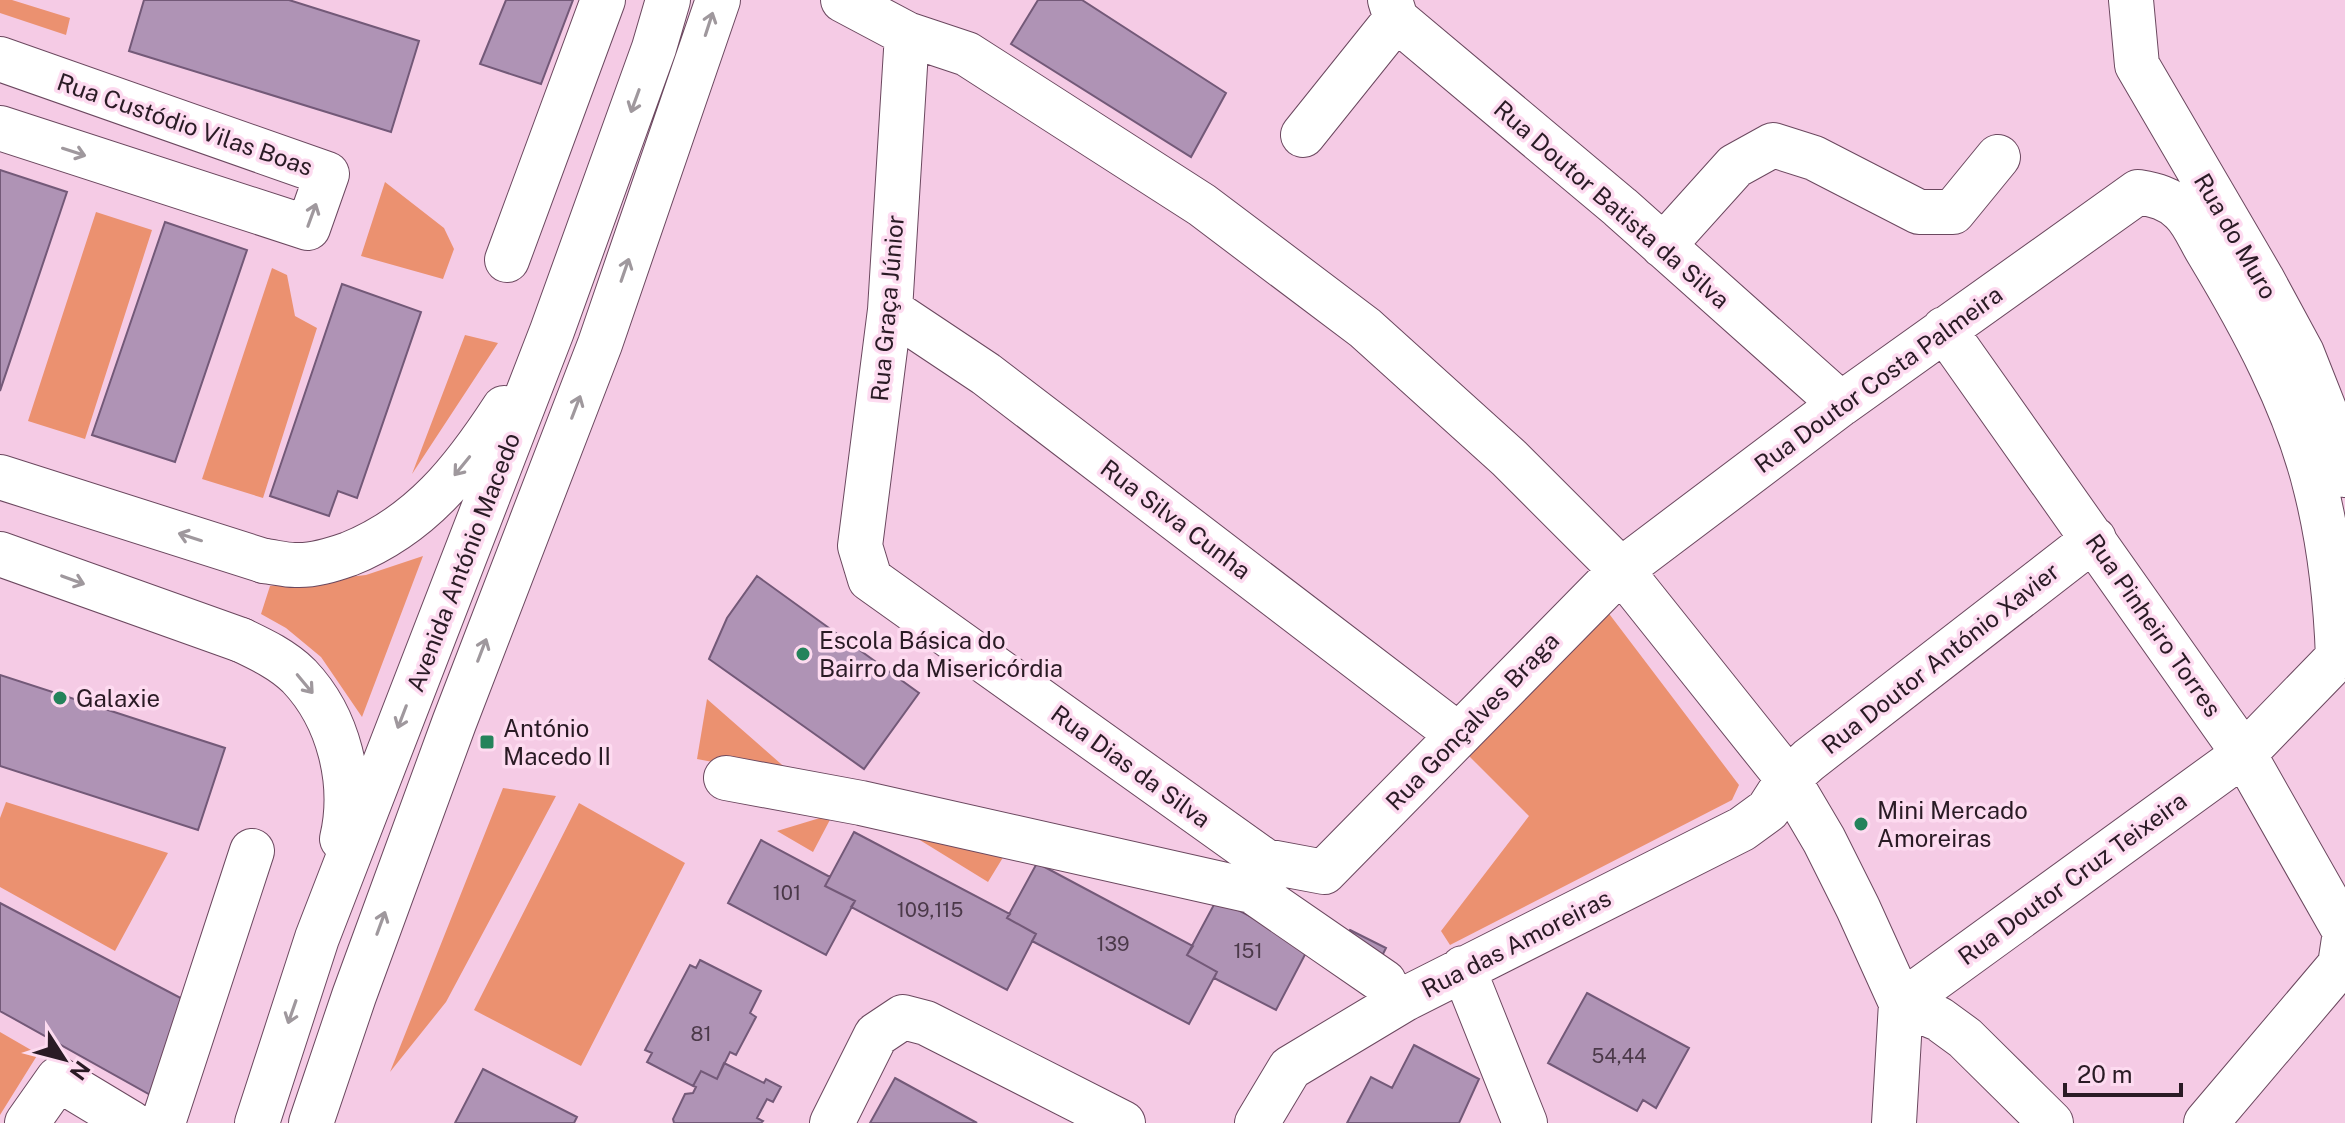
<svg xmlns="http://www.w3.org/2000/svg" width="2345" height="1123" font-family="'Public Sans',sans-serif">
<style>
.green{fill:#eb9170}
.building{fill:#af93b5;stroke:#735978;stroke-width:2}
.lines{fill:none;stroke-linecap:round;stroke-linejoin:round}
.minor-casing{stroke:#6b485f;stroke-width:46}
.highway-casing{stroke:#6b485f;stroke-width:46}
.minor{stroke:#fff;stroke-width:44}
.highway{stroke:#fff;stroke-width:44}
.oneway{stroke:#9f989d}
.poi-dot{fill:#24835b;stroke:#fddbf0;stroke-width:3}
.labels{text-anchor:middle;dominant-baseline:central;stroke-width:7;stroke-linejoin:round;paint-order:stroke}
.number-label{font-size:20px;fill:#4b3949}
.street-label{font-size:24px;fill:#2a1b25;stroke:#fddbf0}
.poi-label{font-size:24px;fill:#2a1b25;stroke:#fddbf0;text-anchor:start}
</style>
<rect width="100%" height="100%" fill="#f5cbe5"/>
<!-- green -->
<path class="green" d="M 0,0 L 12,0 L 70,18 L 66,35 L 0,13 Z
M 385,182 L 444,228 L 454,249 L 443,279 L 361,256 Z
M 96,212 L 152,230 L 85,439 L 28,421 Z
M 272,268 L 287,275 L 295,316 L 317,328 L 263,498 L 202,479 Z
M 465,335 L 498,343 L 412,474 Z
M 423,556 L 362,717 L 321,657 L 286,628 L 261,614 L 270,586 L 366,575 Z
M 1607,611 L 1739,785 L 1732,800 L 1450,945 L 1441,931 L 1529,816 L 1463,750 Z
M 707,699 L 797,778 L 697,759 Z
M 503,788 L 556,796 L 446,1002 L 390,1072 Z
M 6,802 L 168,853 L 115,951 L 0,887 L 0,818 Z
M 579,803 L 685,863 L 581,1066 L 474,1010 Z
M 833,814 L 813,852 L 777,831 Z
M 884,818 L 1010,846 L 988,882 Z
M 0,1032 L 38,1054 L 0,1115 Z"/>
<!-- building -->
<path class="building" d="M 144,0 L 289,0 L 419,41 L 391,132 L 129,51 Z
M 506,0 L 573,0 L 541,84 L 480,64 Z
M 1038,0 L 1082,0 L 1226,93 L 1191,157 L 1011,44 Z
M 0,170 L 67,192 L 0,391 Z
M 165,222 L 247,250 L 175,462 L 92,435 Z
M 342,284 L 421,312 L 357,498 L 338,491 L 329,516 L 270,496 Z
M 757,576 L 919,693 L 864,769 L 709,659 L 727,618 Z
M 0,675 L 225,748 L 198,830 L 0,766 Z
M 854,832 L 1010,914 L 1007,918 L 1036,934 L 1007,990 L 851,907 L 855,901 L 825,886 Z
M 761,840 L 830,877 L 825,886 L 855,901 L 826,955 L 728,903 Z
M 1037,863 L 1193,946 L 1187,955 L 1217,972 L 1189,1024 L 1032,941 L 1036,934 L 1007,918 Z
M 1217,899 L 1309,947 L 1276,1010 L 1214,978 L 1217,972 L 1187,955 Z
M 0,903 L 194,1005 L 163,1102 L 0,1011 Z
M 1350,930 L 1386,948 L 1376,968 L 1340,950 Z
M 700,960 L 761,991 L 750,1013 L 756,1017 L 736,1055 L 730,1052 L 717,1079 L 701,1071 L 693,1086 L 647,1062 L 652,1053 L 645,1050 L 690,965 L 696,968 Z
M 1587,993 L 1689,1048 L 1656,1108 L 1643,1100 L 1637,1111 L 1548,1063 Z
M 1414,1045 L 1479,1079 L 1459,1123 L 1347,1123 L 1371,1077 L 1392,1088 Z
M 724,1063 L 764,1083 L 766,1079 L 781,1087 L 773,1102 L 767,1099 L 757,1118 L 763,1121 L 761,1123 L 674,1123 L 673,1119 L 685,1094 L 693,1093 L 696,1087 L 693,1086 L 701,1071 L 717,1079 Z
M 483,1069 L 577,1117 L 574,1123 L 455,1123 Z
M 895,1078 L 977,1123 L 870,1123 Z"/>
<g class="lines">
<!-- minor casing -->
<g class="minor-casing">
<path id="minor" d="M 843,0 L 907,34 L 967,54 L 1202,205 L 1365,328 L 1509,458 L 1621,570 L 1788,779 L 1824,840 L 1858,908 L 1901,1003 L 1894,1123
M 1390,0 L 1396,19 L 1620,207 L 1841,404
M 2131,0 L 2137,65 L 2262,279 L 2302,353 L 2334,434 L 2345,475
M 907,34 L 890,310 L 860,546 L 870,579 L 1265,861 L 1324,872 L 1621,570 L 1841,404 L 2138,192 C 2155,195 2169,198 2182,211 C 2193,221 2200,239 2208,252 C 2252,325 2296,406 2316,489 C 2330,545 2336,601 2338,658
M 0,59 L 327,174 L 308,228 L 0,128
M 1303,135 L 1396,19
M 1663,246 L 1735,166 L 1773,145 L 1814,158 L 1919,212 L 1953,212 L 1998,157
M 507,260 L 603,0
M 890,310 L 986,374 L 1457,734
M 1944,329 L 2244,754 L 2345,932
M 0,477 L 264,561
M 0,554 L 241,640
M 726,778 L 861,803 L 1252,891 L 1384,982
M 1463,968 L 1525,1123
M 27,1123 L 58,1079 L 131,1123
M 163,1123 L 252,851
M 832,1123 L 876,1035 L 903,1017 L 926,1023 L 1123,1123
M 1257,1123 L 1290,1068 L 1405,999 L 1742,829 L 1768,810 L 1788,779 L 1809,760 L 2094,539
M 2051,1123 L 1965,1038 L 1939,1019 L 1901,1003 L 2244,754 L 2345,650
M 2206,1123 L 2340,965 L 2345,932"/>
</g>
<!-- highway casing -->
<g class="highway-casing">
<path id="highway" d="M 264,561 C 274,562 285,565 295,565 C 313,566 332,560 349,554 C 421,525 463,471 504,408
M 241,640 C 262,650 283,660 299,676 C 339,718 355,783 342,839
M 257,1123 L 317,938 L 552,331 L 654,48 L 668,0
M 311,1123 L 354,996 L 454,723 L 600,344 L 718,0"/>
</g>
<!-- minor -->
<use href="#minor" class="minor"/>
<!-- highway -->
<use href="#highway" class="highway"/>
</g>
<!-- one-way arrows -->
<defs><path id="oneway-shaft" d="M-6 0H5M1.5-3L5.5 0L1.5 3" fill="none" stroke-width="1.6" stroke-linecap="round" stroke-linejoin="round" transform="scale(2)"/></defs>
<g class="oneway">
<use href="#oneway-shaft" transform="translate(709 24) rotate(-72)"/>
<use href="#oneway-shaft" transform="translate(635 101) rotate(110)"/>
<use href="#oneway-shaft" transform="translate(74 152) rotate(18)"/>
<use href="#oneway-shaft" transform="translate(312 215) rotate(-70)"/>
<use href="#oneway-shaft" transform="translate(625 270) rotate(-71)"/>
<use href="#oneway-shaft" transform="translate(576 407) rotate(-69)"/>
<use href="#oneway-shaft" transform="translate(462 466) rotate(129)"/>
<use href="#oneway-shaft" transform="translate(190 537) rotate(-162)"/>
<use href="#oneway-shaft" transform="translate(73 580) rotate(20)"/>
<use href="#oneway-shaft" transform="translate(482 650) rotate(-69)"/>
<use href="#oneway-shaft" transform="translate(305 684) rotate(50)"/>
<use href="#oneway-shaft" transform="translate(402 717) rotate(111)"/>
<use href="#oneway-shaft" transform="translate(381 923) rotate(-70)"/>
<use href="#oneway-shaft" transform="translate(292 1012) rotate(109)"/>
</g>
<!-- markers -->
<g class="poi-dot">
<circle cx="803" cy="654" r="8"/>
<circle cx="60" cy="698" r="8"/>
<rect x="479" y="734" width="16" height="16" rx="4"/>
<circle cx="1861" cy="824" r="8"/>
</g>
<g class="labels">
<!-- number labels -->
<g class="number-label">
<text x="787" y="893">101</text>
<text x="930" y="910">109,115</text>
<text x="1113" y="944">139</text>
<text x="1248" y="951">151</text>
<text x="701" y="1034">81</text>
<text x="1619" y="1056">54,44</text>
</g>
<!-- street labels -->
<g class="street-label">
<text transform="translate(185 124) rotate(19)">Rua Custódio Vilas Boas</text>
<text transform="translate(1612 204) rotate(41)">Rua Doutor Batista da Silva</text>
<text transform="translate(2236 236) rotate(60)">Rua do Muro</text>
<text transform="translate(887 308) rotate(-85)">Rua Graça Júnior</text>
<text transform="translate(1878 379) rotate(-36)">Rua Doutor Costa Palmeira</text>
<text transform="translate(1176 519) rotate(37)">Rua Silva Cunha</text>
<text transform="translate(463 562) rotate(-69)">Avenida António Macedo</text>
<text transform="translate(2154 625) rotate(55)">Rua Pinheiro Torres</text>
<text transform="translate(1940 658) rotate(-38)">Rua Doutor António Xavier</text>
<text transform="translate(1472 721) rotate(-46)">Rua Gonçalves Braga</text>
<text transform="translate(1131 766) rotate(36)">Rua Dias da Silva</text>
<text transform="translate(2072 878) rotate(-36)">Rua Doutor Cruz Teixeira</text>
<text transform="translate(1516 943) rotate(-27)">Rua das Amoreiras</text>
</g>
<!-- poi labels -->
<g class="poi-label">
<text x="819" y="640">Escola Básica do<tspan x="819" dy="28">Bairro da Misericórdia</tspan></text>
<text x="76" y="698">Galaxie</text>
<text x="503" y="728">António<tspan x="503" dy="28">Macedo II</tspan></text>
<text x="1877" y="810">Mini Mercado<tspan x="1877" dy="28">Amoreiras</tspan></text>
</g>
</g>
<!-- north arrow -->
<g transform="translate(64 1059) rotate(126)" stroke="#fddbf0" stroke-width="6" paint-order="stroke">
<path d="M0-6L14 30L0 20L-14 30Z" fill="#2a1b25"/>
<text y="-12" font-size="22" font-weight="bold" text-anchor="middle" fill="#2a1b25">N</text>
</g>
<!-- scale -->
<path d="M2065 1083v12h116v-12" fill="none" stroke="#2a1b25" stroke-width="4"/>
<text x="2077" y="1083" font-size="24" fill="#2a1b25" stroke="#fddbf0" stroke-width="6" paint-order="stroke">20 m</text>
</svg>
